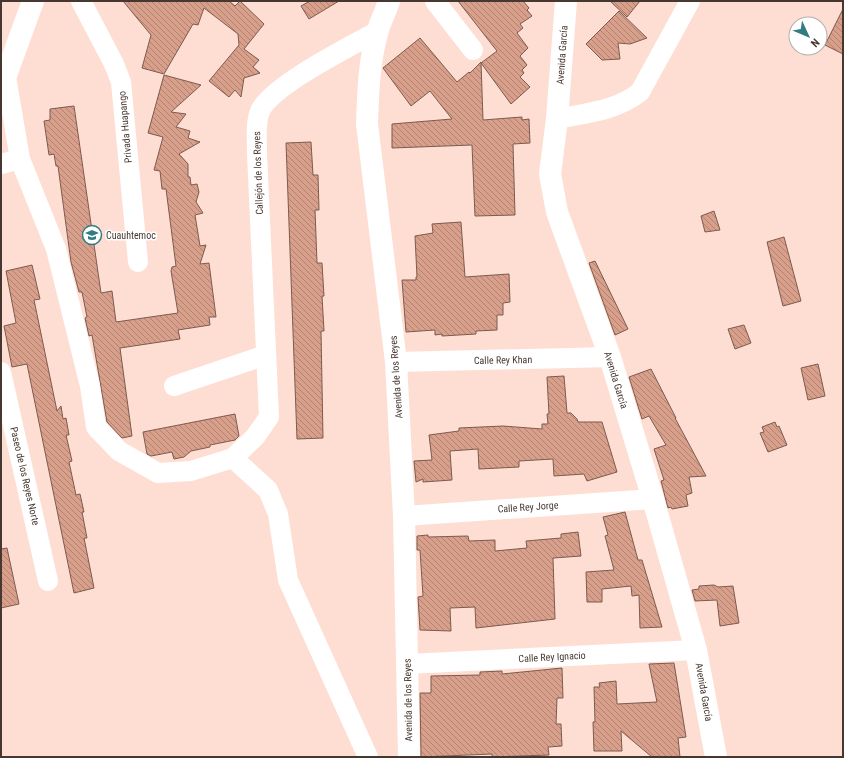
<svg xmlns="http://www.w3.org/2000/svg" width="844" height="758" font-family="'Roboto Condensed',sans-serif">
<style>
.building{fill:url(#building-back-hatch);stroke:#7d5b4f}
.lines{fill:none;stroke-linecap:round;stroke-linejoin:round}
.minor{stroke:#fff;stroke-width:20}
.secondary{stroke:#fff;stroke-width:22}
.labels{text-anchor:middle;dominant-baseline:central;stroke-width:3;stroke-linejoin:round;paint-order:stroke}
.street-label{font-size:10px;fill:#463731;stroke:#fff}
.poi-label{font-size:10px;fill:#463731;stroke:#fff;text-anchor:start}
</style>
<defs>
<pattern id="building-back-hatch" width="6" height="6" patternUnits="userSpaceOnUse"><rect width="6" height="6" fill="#d89f8a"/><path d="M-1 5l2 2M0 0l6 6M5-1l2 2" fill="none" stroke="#b18271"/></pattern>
</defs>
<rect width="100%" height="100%" fill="#feded2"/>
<!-- building -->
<path class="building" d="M 123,1 L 229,1 L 235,6 L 240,1 L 264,24 L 244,49 L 259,60 L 253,67 L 260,73 L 244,78 L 241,97 L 235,90 L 229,97 L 209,81 L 239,45 L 238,34 L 204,8 L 198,25 L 193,24 L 164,74 L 142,68 L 151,35 Z
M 310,1 L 339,1 L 309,19 L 301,6 Z
M 458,1 L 523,1 L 529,8 L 527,10 L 532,16 L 520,24 L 523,28 L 517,33 L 528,48 L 520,56 L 527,65 L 522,70 L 524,73 L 520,77 L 530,87 L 511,104 L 481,63 L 497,51 Z
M 610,1 L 640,1 L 627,17 Z
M 843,9 L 843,54 L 825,45 Z
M 619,11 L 647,38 L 630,44 L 618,43 L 620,59 L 602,60 L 586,44 Z
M 420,38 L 457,82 L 469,72 L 470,73 L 481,62 L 483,120 L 522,117 L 522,120 L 529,119 L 530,143 L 513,144 L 515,215 L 475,216 L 472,145 L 392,148 L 392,124 L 452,119 L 430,91 L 411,106 L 383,68 Z
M 164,75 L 201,85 L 171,112 L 186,114 L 176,127 L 190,131 L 188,138 L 200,142 L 179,154 L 188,164 L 188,177 L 190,177 L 191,185 L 197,184 L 199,192 L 196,202 L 203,213 L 195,215 L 200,246 L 206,245 L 200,264 L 209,263 L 216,317 L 209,317 L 210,325 L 178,330 L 180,339 L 120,348 L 132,436 L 122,438 L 107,422 L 92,335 L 89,336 L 85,318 L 87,317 L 82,292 L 79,292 L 71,262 L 58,166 L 56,166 L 54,154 L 49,155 L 44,121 L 50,120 L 50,109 L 74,106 L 101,293 L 112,291 L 116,322 L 178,313 L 171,271 L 172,267 L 176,266 L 166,189 L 162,189 L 160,171 L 154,170 L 163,137 L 148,133 Z
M 311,142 L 313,175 L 318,175 L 319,210 L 315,210 L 317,263 L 322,263 L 324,296 L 322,296 L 324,331 L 321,331 L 323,438 L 297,439 L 286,143 Z
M 714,211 L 720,230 L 705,232 L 701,216 Z
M 461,222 L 465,277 L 509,274 L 510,302 L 503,303 L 503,315 L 497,315 L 497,330 L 476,331 L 476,334 L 442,336 L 442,334 L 435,335 L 435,330 L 406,332 L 402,280 L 416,280 L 416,277 L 417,277 L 415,236 L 433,233 L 432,224 Z
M 784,237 L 801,301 L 783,306 L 767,242 Z
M 595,261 L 628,329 L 615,335 L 589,263 Z
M 32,265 L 40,299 L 34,300 L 57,411 L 61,406 L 63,419 L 66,418 L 69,435 L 66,435 L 72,461 L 69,462 L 76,495 L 80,494 L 84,512 L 82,512 L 87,538 L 84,538 L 94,588 L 74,593 L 27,364 L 12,367 L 4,326 L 16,323 L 6,271 Z
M 744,325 L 751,343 L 735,349 L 728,329 Z
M 818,364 L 825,396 L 808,400 L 801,368 Z
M 651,369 L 676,418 L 675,418 L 706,476 L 689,477 L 692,493 L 686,495 L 688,506 L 672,509 L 671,507 L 668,508 L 661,481 L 664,480 L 654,449 L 666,445 L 649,416 L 642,419 L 629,377 Z
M 564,376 L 567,413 L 571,413 L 577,419 L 578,422 L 602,422 L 617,472 L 587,481 L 584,474 L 554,476 L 553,459 L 519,461 L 519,467 L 479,469 L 478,449 L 450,451 L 452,480 L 423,482 L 423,479 L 416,482 L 414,461 L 432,460 L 429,435 L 459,431 L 459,428 L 503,426 L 542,429 L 542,424 L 548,424 L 547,414 L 549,414 L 547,377 Z
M 235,414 L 239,436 L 235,440 L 210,445 L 210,447 L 191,451 L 184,457 L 174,459 L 172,452 L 151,456 L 147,454 L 143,432 Z
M 775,422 L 777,427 L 779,426 L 787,445 L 768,452 L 760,433 L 764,432 L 762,427 Z
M 625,512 L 638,560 L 642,560 L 662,627 L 640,628 L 639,595 L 632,596 L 631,586 L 602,589 L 602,602 L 587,602 L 586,572 L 614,570 L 605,536 L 608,535 L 603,517 Z
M 578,532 L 581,556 L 553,558 L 555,619 L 476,628 L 475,607 L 450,608 L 451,631 L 420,630 L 418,597 L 423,596 L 420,550 L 417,550 L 417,536 L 428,535 L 428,537 L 468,536 L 469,541 L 495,540 L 495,551 L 527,548 L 526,541 L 561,538 L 561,534 Z
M 7,548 L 19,604 L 1,608 L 1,549 Z
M 714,585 L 718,587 L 733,586 L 739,623 L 720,626 L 717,600 L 695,601 L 692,590 L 699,589 L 699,586 Z
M 674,663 L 686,737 L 678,738 L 680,757 L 652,757 L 621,731 L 622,751 L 594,751 L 593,722 L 595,722 L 594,687 L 600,687 L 599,683 L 616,681 L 617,704 L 657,702 L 649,664 Z
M 562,668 L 563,698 L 557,698 L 556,724 L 561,724 L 562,746 L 548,747 L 549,755 L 492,757 L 492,754 L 421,757 L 420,693 L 431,693 L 431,676 L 480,675 L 480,672 L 502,671 L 502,674 Z"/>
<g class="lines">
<!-- minor -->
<path class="minor" d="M 81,1 L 114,64 L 121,82 L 138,262
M 435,1 L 473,50
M 6,77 L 20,159 L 56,249 L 90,386 L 96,427 L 119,451 L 158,473 L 191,471 L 233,458 L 255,437 L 269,417 L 257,154 C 257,140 255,124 260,111 C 272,85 351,46 378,31
M 557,119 C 586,113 616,111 640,92 L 690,1
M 1,164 L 20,159
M 396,362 L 610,357
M 1,372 L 48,581
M 174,386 L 266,355
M 233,458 L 268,490 L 278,514 L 288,580 L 368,757
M 404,516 L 653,499
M 407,664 L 696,650"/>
<!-- secondary -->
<path class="secondary" d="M 389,1 C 386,11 381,20 378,30 C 369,60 368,93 367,124 L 396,362 L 404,516 L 409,757
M 566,1 L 557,119 L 550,174 L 557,212 L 610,357 L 653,499 L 696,650 L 716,757
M 1,89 L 33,1"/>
</g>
<!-- icons -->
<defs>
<g id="school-ring" transform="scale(1)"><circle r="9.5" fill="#fff" stroke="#337b83" stroke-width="1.5"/><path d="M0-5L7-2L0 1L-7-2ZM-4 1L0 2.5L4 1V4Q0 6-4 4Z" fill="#337b83"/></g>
</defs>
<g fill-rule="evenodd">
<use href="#school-ring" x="92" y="235"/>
</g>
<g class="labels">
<!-- street labels -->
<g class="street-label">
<text transform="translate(562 55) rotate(-86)">Avenida García</text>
<text transform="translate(125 127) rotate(-95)">Privada Huapango</text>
<text transform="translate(258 173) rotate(-92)">Callejón de los Reyes</text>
<text transform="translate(503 360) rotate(-1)">Calle Rey Khan</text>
<text transform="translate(396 377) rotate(-94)">Avenida de los Reyes</text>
<text transform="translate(616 380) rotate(73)">Avenida García</text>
<text transform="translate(25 476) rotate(77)">Paseo de los Reyes Norte</text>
<text transform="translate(528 507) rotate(-4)">Calle Rey Jorge</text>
<text transform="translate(552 657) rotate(-3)">Calle Rey Ignacio</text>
<text transform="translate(704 692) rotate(80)">Avenida García</text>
<text transform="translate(408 700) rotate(-91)">Avenida de los Reyes</text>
</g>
<!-- poi labels -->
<g class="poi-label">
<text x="106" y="235">Cuauhtemoc</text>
</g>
</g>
<!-- border -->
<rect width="844" height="758" fill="none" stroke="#463731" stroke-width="4"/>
<!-- north arrow -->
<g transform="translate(808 36) rotate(134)"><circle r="19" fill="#ffffff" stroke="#b5afad"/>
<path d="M0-3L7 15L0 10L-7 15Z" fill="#337b83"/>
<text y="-6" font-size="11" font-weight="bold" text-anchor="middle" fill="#463731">N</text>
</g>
</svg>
